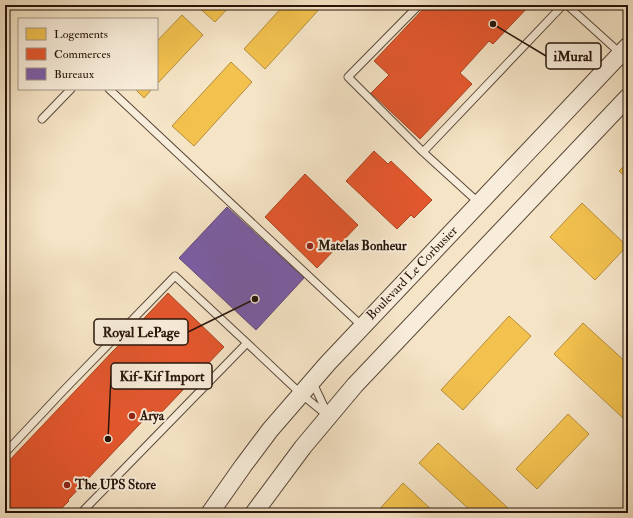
<svg xmlns="http://www.w3.org/2000/svg" width="633" height="518" font-family="'IM FELL Double Pica',serif">
<style>
.homes{fill:#f2c14e;stroke:#b58d3a}
.shops{fill:#e4572e;stroke:#ab4323}
.offices{fill:#7b5ea7;stroke:#624878}
.lines{fill:none;stroke-linecap:round;stroke-linejoin:round}
.service-casing{stroke:#5a4839;stroke-width:9}
.tertiary-casing{stroke:#5a4839;stroke-width:19}
.service{stroke:#f8edda;stroke-width:7}
.tertiary{stroke:#f8edda;stroke-width:17}
.poi-dot{fill:#8f2418;stroke:#f8edda;stroke-width:1.5}
.labels{text-anchor:middle;dominant-baseline:central;stroke-width:4;stroke-linejoin:round;paint-order:stroke}
.poi-label{font-size:13px;font-weight:bold;fill:#27140a;stroke:#f8edda;text-anchor:start}
.street-label{font-size:13px;fill:#27140a;stroke:#f8edda}
.leader{fill:none;stroke:#27140a;stroke-width:1.5}
.callout-dot{fill:#27140a;stroke:#f8edda;stroke-width:1.5}
.callout{fill:#f8edda;stroke:#27140a;stroke-width:1.5}
.callout-label{font-size:14px;text-anchor:middle;font-weight:bold;fill:#27140a}
</style>
<rect width="100%" height="100%" fill="#f5e4c6"/>
<filter id="stains"><feTurbulence type="fractalNoise" baseFrequency=".005" numOctaves="4"/><feColorMatrix values="0 0 0 0 .2 0 0 0 0 .09 0 0 0 0 .02 0 0 0 .5 -.17"/></filter>
<radialGradient id="worn" r=".72"><stop offset=".6" stop-color="#630" stop-opacity="0"/><stop offset="1" stop-color="#630" stop-opacity=".3"/></radialGradient>
<!-- homes -->
<path class="homes" d="M 196,5 L 231,5 L 215,22 Z
M 284,5 L 323,5 L 265,69 L 244,49 Z
M 182,15 L 203,35 L 157,84 L 157,41 Z
M 231,62 L 252,82 L 194,146 L 172,126 Z
M 135,89 L 152,89 L 144,98 Z
M 628,162 L 628,179 L 619,171 Z
M 582,203 L 627,246 L 595,280 L 550,237 Z
M 509,316 L 531,336 L 463,410 L 441,390 Z
M 583,323 L 628,364 L 628,412 L 623,418 L 554,354 Z
M 568,414 L 589,434 L 537,489 L 516,469 Z
M 438,443 L 508,508 L 503,513 L 473,513 L 419,463 Z
M 403,483 L 435,513 L 376,513 Z"/>
<!-- shops -->
<path class="shops" d="M 427,5 L 530,5 L 493,44 L 489,41 L 460,73 L 472,84 L 420,139 L 371,93 L 389,75 L 374,61 Z
M 374,151 L 388,164 L 391,161 L 432,200 L 414,218 L 411,215 L 397,229 L 346,181 Z
M 305,174 L 358,225 L 317,268 L 265,217 Z
M 168,293 L 224,347 L 159,415 L 153,410 L 68,500 L 69,501 L 57,513 L 5,513 L 5,465 Z"/>
<!-- offices -->
<path class="offices" d="M 227,207 L 304,278 L 256,330 L 179,258 Z"/>
<g class="lines">
<!-- service casing -->
<g class="service-casing">
<path id="service" d="M 419,5 L 348,77 L 423,152
M 567,5 L 620,53
M 109,89 L 362,326
M 42,119 L 71,89
M 479,203 L 423,152 L 563,5
M 312,381 L 328,415
M 5,453 L 63,391 L 175,276 L 247,343
M 81,513 L 247,343 L 300,393 L 328,416"/>
</g>
<!-- tertiary casing -->
<g class="tertiary-casing">
<path id="tertiary" d="M 210,513 L 243,466 L 270,430 L 328,363 L 628,46
M 254,513 L 303,447 L 355,385 L 628,97"/>
</g>
<!-- service -->
<use href="#service" class="service"/>
<!-- tertiary -->
<use href="#tertiary" class="tertiary"/>
</g>
<!-- markers -->
<g class="poi-dot">
<circle cx="310" cy="246" r="4"/>
<circle cx="132" cy="416" r="4"/>
<circle cx="67" cy="485" r="4"/>
</g>
<g class="labels">
<!-- poi labels -->
<g class="poi-label">
<text x="318" y="246">Matelas Bonheur</text>
<text x="140" y="416">Arya</text>
<text x="75" y="485">The UPS Store</text>
</g>
<!-- street labels -->
<g class="street-label">
<text transform="translate(412 273) rotate(-46)">Boulevard Le Corbusier</text>
</g>
</g>
<!-- callouts -->
<path class="leader" d="M493 24L546 56M255 299L188 332M108 439L111 376"/>
<g class="callout-dot">
<circle cx="493" cy="24" r="4"/>
<circle cx="255" cy="299" r="4"/>
<circle cx="108" cy="439" r="4"/>
</g>
<g class="callout">
<rect x="546" y="43" width="55" height="26" rx="4"/>
<rect x="94" y="319" width="94" height="26" rx="4"/>
<rect x="111" y="363" width="101" height="26" rx="4"/>
</g>
<g class="callout-label">
<text x="573" y="61">iMural</text>
<text x="141" y="337">Royal LePage</text>
<text x="162" y="381">Kif-Kif Import</text>
</g>
<!-- margin -->
<rect width="633" height="518" fill="none" stroke="#f5e4c6" stroke-width="20"/>
<rect x="6" y="6" width="621" height="506" fill="none" stroke="#27140a" stroke-width="2"/>
<rect x="10" y="10" width="613" height="498" fill="none" stroke="#27140a"/>
<!-- legend -->
<rect x="18" y="18" width="140" height="72" fill="#f8edda" stroke="#a49687"/>
<rect x="26" y="28" width="20" height="12" fill="#f2c14e" stroke="#a49687"/>
<text x="54" y="38" font-size="12" fill="#27140a">Logements</text>
<rect x="26" y="48" width="20" height="12" fill="#e4572e" stroke="#a49687"/>
<text x="54" y="58" font-size="12" fill="#27140a">Commerces</text>
<rect x="26" y="68" width="20" height="12" fill="#7b5ea7" stroke="#a49687"/>
<text x="54" y="78" font-size="12" fill="#27140a">Bureaux</text>
<rect width="100%" height="100%" filter="url(#stains)"/>
<rect width="100%" height="100%" fill="url(#worn)"/>
</svg>
